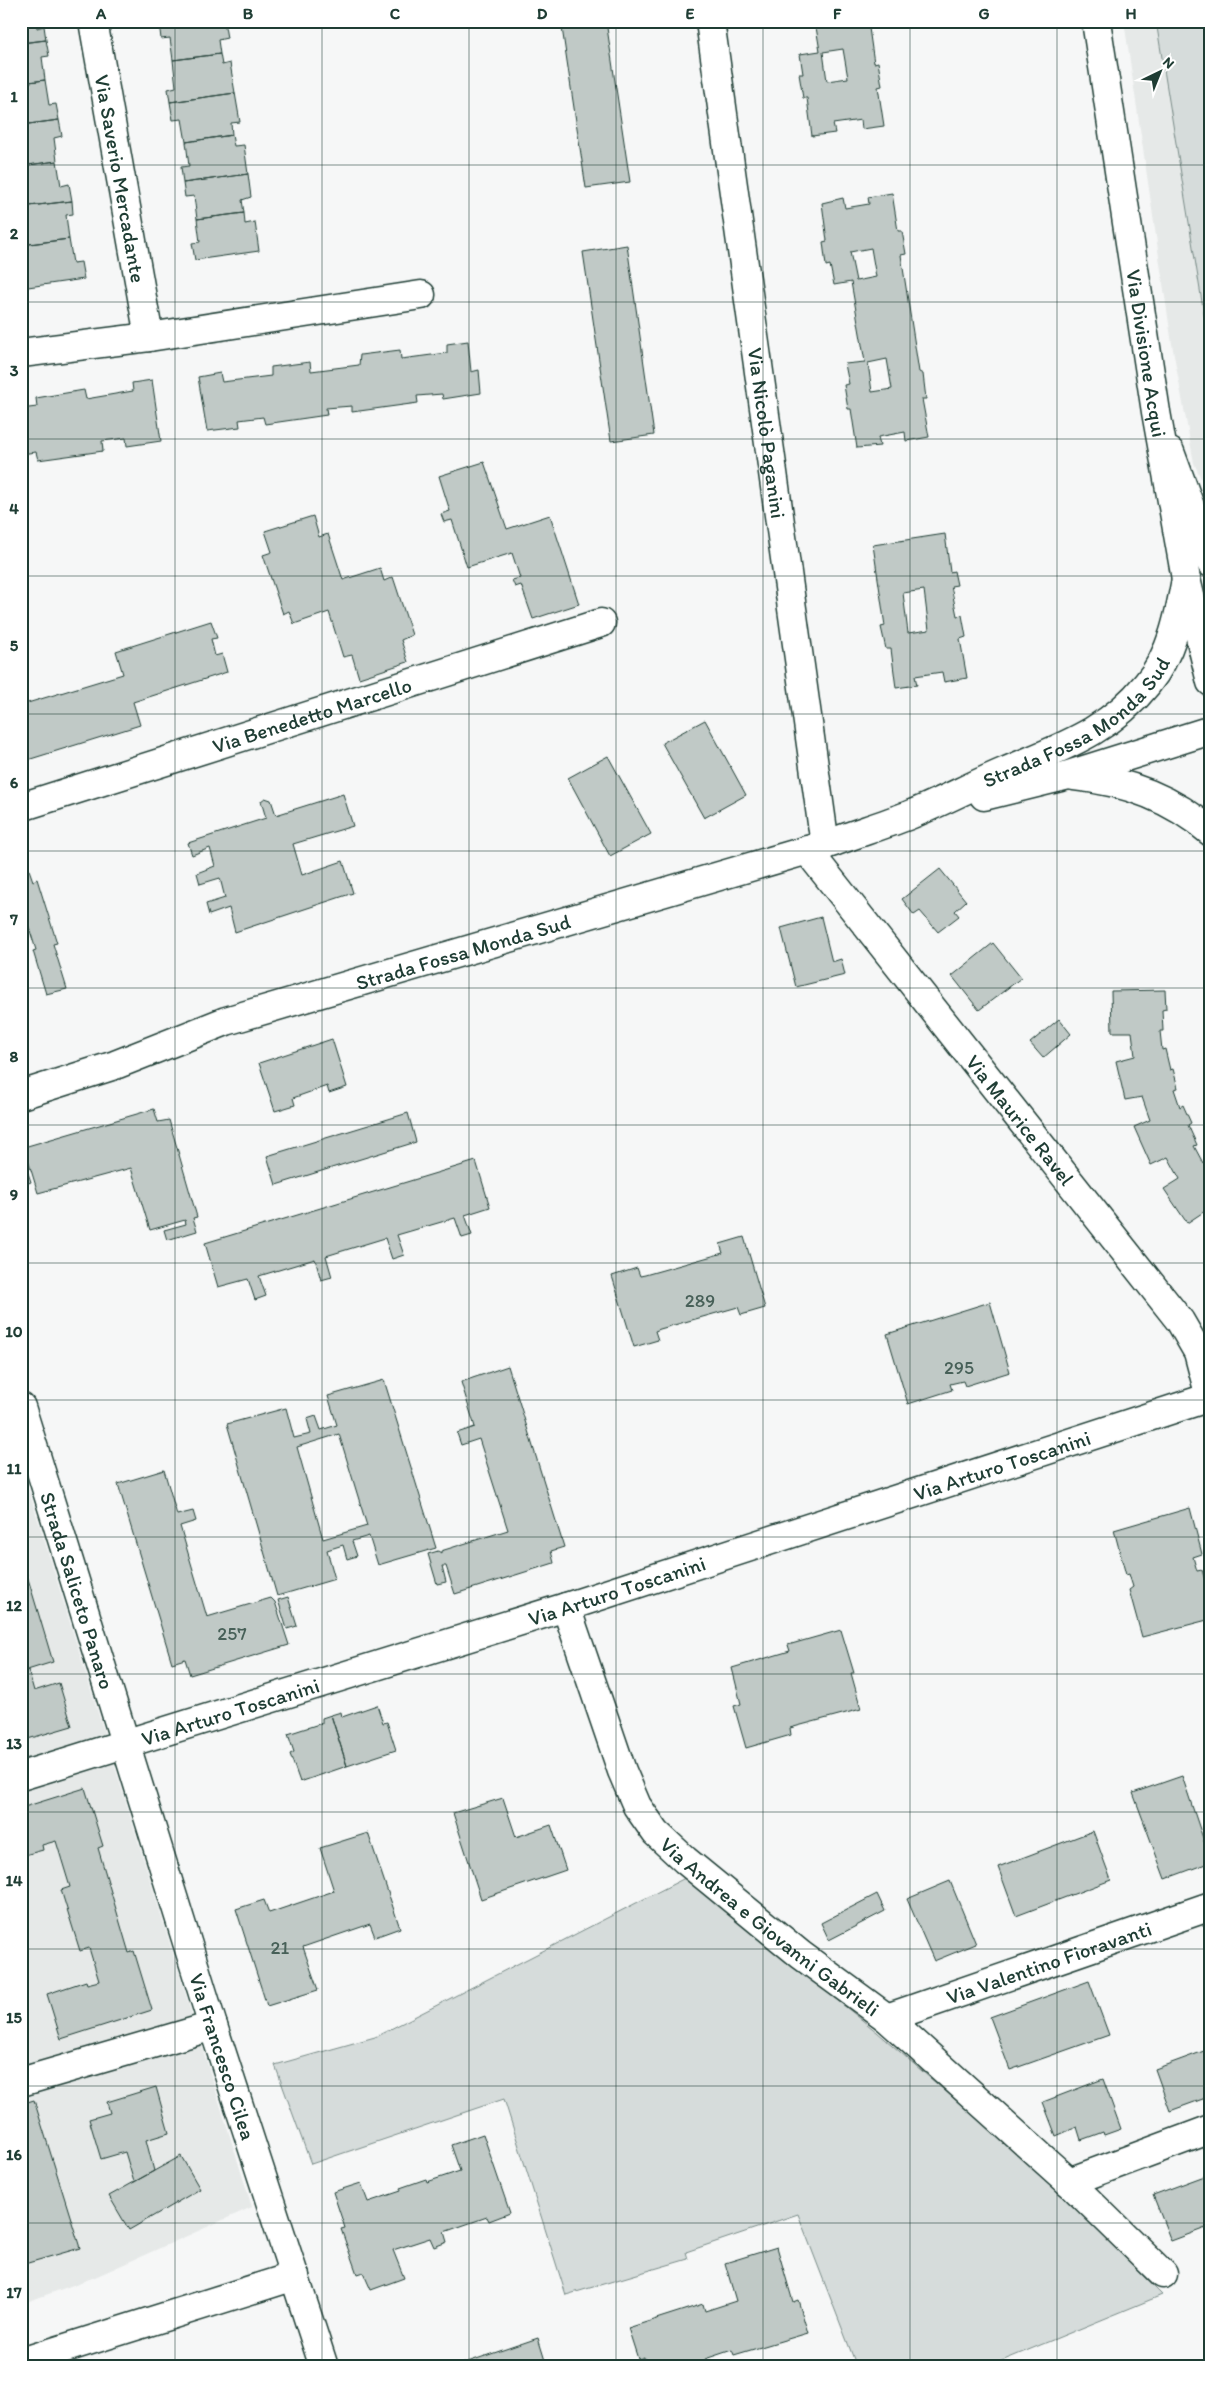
<svg xmlns="http://www.w3.org/2000/svg" width="1232" height="2388" font-family="Itim,sans-serif">
<style>
.built{fill:#e6e9e8}
.green{fill:#d6dcdb;stroke:#7a8c88}
.building{fill:#c0c9c6;stroke:#1f3d34;fill-rule:evenodd}
.lines{fill:none;stroke-linecap:round;stroke-linejoin:round}
.minor-casing{stroke:#1f3d34;stroke-width:31}
.major-casing{stroke:#1f3d34;stroke-width:31}
.minor{stroke:#fff;stroke-width:28}
.major{stroke:#fff;stroke-width:28}
.grid{fill:none;stroke:#1f3d34;stroke-width:1;stroke-opacity:0.55}
.labels{text-anchor:middle;dominant-baseline:central;stroke-width:4.5;stroke-linejoin:round;paint-order:stroke}
.number-label{font-size:19px;fill:#476058}
.street-label{font-size:21px;fill:#1f3d34;stroke:#fff}
.neatline{fill:none;stroke:#1f3d34;stroke-width:2}
.grid-label{font-size:16px;text-anchor:middle;font-weight:bold;fill:#1f3d34}
</style>
<rect width="100%" height="100%" fill="#f6f7f7"/>
<filter id="ink" filterUnits="userSpaceOnUse"><feTurbulence type="fractalNoise" baseFrequency=".02" numOctaves="2"/><feDisplacementMap in="SourceGraphic" scale="10" xChannelSelector="R" yChannelSelector="G"/><feConvolveMatrix kernelMatrix="1 2 1 2 8 2 1 2 1" color-interpolation-filters="sRGB"/></filter>
<g filter="url(#ink)">
<!-- built -->
<path class="built" d="M 1124,21 L 1211,21 L 1211,501 L 1194,463 L 1172,344 Z
M 21,1465 L 252,2207 L 95,2277 L 21,2304 Z"/>
<!-- green -->
<path class="green" d="M 1156,21 L 1211,21 L 1211,357 Z
M 685,1878 L 877,2032 L 1049,2181 L 1162,2295 L 987,2367 L 857,2367 L 798,2214 L 686,2252 L 688,2259 L 566,2295 L 504,2099 L 311,2164 L 275,2065 L 375,2037 Z"/>
<!-- building -->
<path class="building" d="M 21,21 L 36,21 L 37,28 L 44,26 L 46,40 L 21,43 Z
M 224,21 L 227,38 L 218,40 L 220,54 L 173,60 L 170,38 L 161,39 L 159,22 Z
M 561,21 L 606,21 L 630,182 L 586,188 Z
M 815,21 L 868,21 L 874,63 L 878,62 L 882,86 L 878,87 L 884,126 L 862,129 L 861,120 L 833,124 L 835,133 L 812,136 L 807,98 L 803,98 L 799,74 L 803,74 L 800,54 L 820,51 ZM 843,49 L 848,78 L 827,81 L 823,52 Z
M 46,40 L 49,56 L 42,57 L 45,80 L 21,83 L 21,43 Z
M 220,54 L 222,65 L 230,63 L 235,93 L 170,102 L 168,89 L 176,87 L 173,60 Z
M 45,80 L 49,105 L 56,104 L 59,120 L 21,125 L 21,83 Z
M 235,93 L 240,122 L 231,123 L 232,135 L 186,142 L 182,119 L 173,120 L 170,102 Z
M 59,120 L 62,136 L 54,138 L 57,161 L 21,166 L 21,125 Z
M 232,135 L 234,146 L 244,145 L 248,174 L 183,183 L 181,167 L 189,166 L 186,142 Z
M 57,161 L 61,186 L 69,184 L 72,201 L 21,207 L 21,166 Z
M 248,174 L 251,197 L 242,200 L 244,213 L 197,219 L 194,196 L 185,197 L 183,183 Z
M 892,193 L 898,231 L 902,231 L 906,254 L 901,255 L 919,372 L 923,374 L 926,399 L 922,399 L 929,437 L 906,441 L 905,432 L 878,437 L 880,446 L 857,448 L 851,409 L 848,409 L 844,385 L 849,384 L 845,364 L 865,362 L 851,282 L 834,285 L 830,265 L 826,266 L 823,242 L 827,241 L 822,203 L 843,198 L 845,208 L 869,204 L 868,197 ZM 871,248 L 876,277 L 856,281 L 850,252 ZM 887,359 L 892,389 L 872,392 L 868,363 Z
M 72,201 L 73,214 L 66,215 L 69,239 L 21,245 L 21,207 Z
M 244,213 L 245,224 L 255,222 L 259,251 L 195,260 L 192,243 L 200,242 L 197,219 Z
M 69,239 L 73,263 L 81,262 L 84,279 L 21,288 L 21,263 L 23,262 L 21,245 Z
M 627,245 L 654,435 L 611,441 L 583,252 Z
M 468,341 L 471,372 L 479,370 L 481,393 L 443,399 L 442,394 L 417,396 L 418,403 L 352,412 L 352,406 L 326,408 L 327,415 L 265,424 L 263,417 L 239,420 L 240,427 L 207,431 L 198,377 L 220,373 L 222,382 L 271,376 L 271,367 L 310,362 L 311,371 L 359,365 L 360,355 L 400,350 L 401,359 L 447,353 L 447,344 Z
M 152,380 L 161,441 L 127,446 L 126,438 L 102,441 L 103,451 L 38,460 L 36,452 L 21,454 L 21,409 L 37,407 L 36,398 L 84,390 L 86,399 L 133,391 L 132,383 Z
M 484,462 L 507,529 L 550,515 L 579,604 L 533,619 L 521,585 L 515,587 L 512,580 L 520,578 L 512,553 L 467,567 L 452,520 L 444,522 L 441,514 L 450,511 L 439,476 Z
M 313,516 L 319,537 L 328,534 L 343,580 L 380,568 L 384,581 L 393,577 L 412,635 L 401,640 L 408,662 L 359,678 L 352,655 L 343,657 L 329,612 L 294,624 L 289,611 L 283,614 L 263,555 L 272,552 L 265,531 Z
M 945,534 L 950,572 L 954,571 L 957,585 L 951,586 L 957,616 L 962,615 L 966,637 L 960,639 L 967,678 L 944,682 L 942,672 L 915,676 L 917,685 L 896,688 L 891,649 L 886,649 L 881,627 L 885,626 L 873,545 ZM 924,590 L 929,630 L 908,633 L 903,593 Z
M 211,621 L 217,638 L 211,639 L 215,656 L 222,654 L 227,672 L 133,702 L 140,725 L 21,762 L 21,705 L 123,674 L 116,651 Z
M 705,720 L 746,795 L 704,818 L 662,743 Z
M 608,756 L 651,834 L 610,856 L 568,778 Z
M 343,794 L 353,826 L 293,844 L 302,875 L 343,861 L 353,893 L 235,932 L 229,908 L 209,915 L 206,904 L 225,898 L 220,878 L 200,884 L 197,873 L 215,866 L 210,848 L 192,855 L 188,843 L 266,818 L 261,801 L 265,798 L 271,800 L 276,815 Z
M 21,847 L 33,881 L 37,879 L 57,943 L 53,944 L 67,989 L 46,994 L 33,951 L 36,950 L 21,902 Z
M 940,869 L 966,901 L 955,911 L 959,916 L 938,932 L 920,911 L 914,915 L 902,899 Z
M 821,917 L 832,962 L 841,959 L 845,975 L 796,987 L 781,928 Z
M 993,943 L 1021,978 L 979,1010 L 952,976 Z
M 1165,990 L 1166,1009 L 1162,1010 L 1163,1031 L 1160,1031 L 1162,1050 L 1165,1049 L 1170,1070 L 1173,1069 L 1178,1088 L 1174,1089 L 1180,1107 L 1183,1105 L 1191,1123 L 1188,1125 L 1197,1145 L 1194,1146 L 1203,1163 L 1205,1161 L 1211,1169 L 1211,1207 L 1187,1223 L 1164,1189 L 1180,1179 L 1168,1157 L 1151,1165 L 1134,1127 L 1150,1120 L 1142,1097 L 1125,1100 L 1116,1061 L 1135,1056 L 1132,1032 L 1112,1032 L 1111,991 Z
M 1059,1019 L 1071,1034 L 1043,1058 L 1030,1043 Z
M 332,1039 L 347,1087 L 329,1093 L 327,1086 L 293,1098 L 295,1105 L 275,1111 L 259,1063 Z
M 154,1109 L 158,1122 L 169,1120 L 197,1217 L 193,1218 L 197,1231 L 167,1240 L 164,1230 L 186,1224 L 185,1220 L 150,1230 L 131,1168 L 38,1193 L 28,1160 L 24,1161 L 31,1182 L 23,1185 L 21,1151 L 25,1150 L 24,1147 Z
M 408,1113 L 416,1142 L 276,1185 L 267,1156 Z
M 476,1161 L 490,1207 L 465,1215 L 472,1235 L 462,1238 L 455,1218 L 397,1235 L 404,1255 L 392,1259 L 385,1238 L 326,1256 L 332,1277 L 321,1280 L 315,1259 L 259,1276 L 266,1296 L 255,1300 L 248,1279 L 218,1287 L 205,1243 Z
M 744,1237 L 765,1308 L 741,1315 L 738,1307 L 660,1329 L 655,1331 L 658,1340 L 634,1347 L 612,1276 L 637,1268 L 640,1276 L 645,1275 L 723,1253 L 720,1244 Z
M 990,1302 L 1010,1372 L 965,1386 L 963,1381 L 950,1384 L 952,1390 L 908,1404 L 887,1334 Z
M 508,1366 L 564,1547 L 551,1551 L 554,1563 L 455,1594 L 446,1566 L 442,1566 L 446,1582 L 437,1584 L 428,1554 L 438,1551 L 441,1553 L 441,1551 L 508,1530 L 479,1439 L 461,1445 L 457,1433 L 475,1427 L 461,1382 Z
M 384,1380 L 436,1548 L 378,1565 L 369,1536 L 352,1541 L 357,1556 L 347,1559 L 343,1545 L 327,1550 L 335,1579 L 277,1596 L 227,1424 L 286,1408 L 294,1438 L 311,1434 L 307,1419 L 316,1416 L 321,1430 L 337,1425 L 328,1396 ZM 339,1434 L 367,1526 L 323,1539 L 297,1447 Z
M 164,1470 L 177,1515 L 193,1511 L 196,1521 L 180,1526 L 207,1617 L 271,1598 L 275,1602 L 289,1645 L 190,1675 L 185,1659 L 172,1663 L 118,1484 Z
M 1190,1508 L 1202,1554 L 1193,1557 L 1197,1571 L 1202,1570 L 1206,1584 L 1210,1583 L 1211,1586 L 1211,1619 L 1142,1637 L 1129,1590 L 1133,1587 L 1129,1574 L 1126,1575 L 1114,1530 Z
M 23,1562 L 53,1662 L 21,1672 L 21,1563 Z
M 288,1597 L 297,1626 L 287,1629 L 278,1600 Z
M 841,1630 L 854,1673 L 851,1673 L 861,1709 L 790,1728 L 791,1735 L 746,1748 L 734,1706 L 741,1704 L 732,1668 L 790,1651 L 788,1645 Z
M 28,1670 L 34,1691 L 59,1683 L 72,1726 L 21,1741 L 21,1672 Z
M 377,1705 L 383,1723 L 387,1722 L 396,1750 L 347,1766 L 331,1715 L 341,1712 L 342,1717 Z
M 331,1715 L 347,1766 L 300,1782 L 290,1754 L 294,1752 L 288,1734 L 322,1723 L 322,1718 Z
M 1182,1776 L 1211,1862 L 1165,1879 L 1133,1793 Z
M 85,1788 L 103,1846 L 98,1848 L 129,1953 L 134,1951 L 152,2010 L 61,2039 L 47,1994 L 86,1981 L 87,1984 L 99,1981 L 89,1948 L 80,1951 L 61,1890 L 70,1887 L 56,1841 L 42,1845 L 43,1850 L 21,1856 L 21,1808 Z
M 503,1798 L 516,1837 L 551,1825 L 566,1870 L 481,1899 L 453,1813 Z
M 1093,1831 L 1111,1880 L 1016,1916 L 998,1867 Z
M 368,1833 L 400,1928 L 375,1937 L 370,1924 L 303,1947 L 318,1990 L 267,2006 L 236,1909 L 264,1900 L 269,1913 L 334,1891 L 320,1848 Z
M 950,1881 L 976,1944 L 934,1961 L 907,1899 Z
M 877,1894 L 885,1911 L 829,1940 L 821,1923 Z
M 1089,1981 L 1109,2035 L 1010,2070 L 990,2017 Z
M 1204,2051 L 1211,2068 L 1211,2096 L 1170,2111 L 1155,2069 Z
M 1103,2079 L 1121,2129 L 1104,2135 L 1103,2132 L 1081,2140 L 1077,2127 L 1056,2136 L 1043,2102 Z
M 156,2087 L 169,2133 L 146,2140 L 154,2171 L 134,2182 L 125,2152 L 101,2159 L 89,2119 L 110,2113 L 107,2102 Z
M 34,2100 L 80,2248 L 21,2265 L 21,2218 L 23,2218 L 21,2212 L 21,2104 Z
M 483,2134 L 510,2213 L 489,2221 L 487,2217 L 444,2232 L 447,2242 L 434,2247 L 430,2238 L 393,2250 L 404,2278 L 371,2290 L 363,2272 L 357,2274 L 341,2229 L 345,2228 L 333,2192 L 361,2183 L 368,2202 L 401,2191 L 400,2188 L 426,2179 L 427,2182 L 460,2171 L 451,2145 Z
M 181,2156 L 200,2189 L 129,2230 L 109,2196 Z
M 1210,2174 L 1211,2226 L 1171,2241 L 1153,2195 Z
M 777,2247 L 793,2302 L 798,2300 L 808,2333 L 734,2355 L 732,2350 L 705,2359 L 707,2367 L 647,2367 L 644,2357 L 638,2359 L 628,2328 L 703,2304 L 705,2311 L 736,2301 L 725,2263 Z
M 21,2328 L 26,2339 L 21,2341 Z
M 538,2338 L 547,2367 L 453,2367 Z"/>
<g class="lines">
<!-- minor casing -->
<g class="minor-casing">
<g id="minor">
<path id="s1" d="M 93,21 L 149,337"/>
<path id="s2" d="M 710,21 L 825,845"/>
<path d="M 21,353 L 149,337 L 421,295"/>
<path d="M 1170,452 L 1211,563"/>
<path d="M 1074,776 C 1125,781 1172,798 1211,832"/>
<path d="M 984,796 L 1065,776 L 1211,730"/>
<path id="s3" d="M 21,807 L 601,623"/>
<path id="s4" d="M 807,850 L 1180,1321 L 1198,1352 L 1211,1401"/>
<path id="s5" d="M 21,1095 L 115,1065 L 226,1021 L 825,845 C 852,835 880,826 907,816 C 940,803 971,786 1004,772 C 1058,748 1108,733 1147,684 C 1172,654 1179,617 1186,579"/>
<path id="s6" d="M 21,1407 L 213,2026 L 324,2367"/>
<path id="s7" d="M 566,1607 L 622,1771 L 637,1806 L 656,1833 L 685,1860 L 801,1955 L 887,2018 L 1069,2182 L 1163,2274"/>
<path id="s8" d="M 21,1776 L 566,1607 L 1210,1397"/>
<path id="s9" d="M 887,2018 L 1211,1906"/>
<path d="M 21,2082 L 213,2026"/>
<path d="M 1069,2182 L 1211,2129"/>
<path d="M 21,2362 L 295,2276"/>
</g>
</g>
<!-- major casing -->
<g class="major-casing">
<g id="major">
<path id="s10" d="M 1096,21 L 1156,412 L 1186,579 L 1211,682"/>
</g>
</g>
<!-- minor -->
<use href="#minor" class="minor"/>
<!-- major -->
<use href="#major" class="major"/>
</g>
</g>
<!-- grid -->
<path class="grid" d="M 175,21 L 175,2367M 322,21 L 322,2367M 469,21 L 469,2367M 616,21 L 616,2367M 763,21 L 763,2367M 910,21 L 910,2367M 1057,21 L 1057,2367M 21,165 L 1211,165M 21,302 L 1211,302M 21,439 L 1211,439M 21,576 L 1211,576M 21,714 L 1211,714M 21,851 L 1211,851M 21,988 L 1211,988M 21,1125 L 1211,1125M 21,1263 L 1211,1263M 21,1400 L 1211,1400M 21,1537 L 1211,1537M 21,1674 L 1211,1674M 21,1812 L 1211,1812M 21,1949 L 1211,1949M 21,2086 L 1211,2086M 21,2223 L 1211,2223"/>
<g class="labels">
<!-- number labels -->
<g class="number-label">
<text x="700" y="1300">289</text>
<text x="959" y="1367">295</text>
<text x="232" y="1633">257</text>
<text x="280" y="1947">21</text>
</g>
<!-- street labels -->
<g class="street-label">
<text stroke="none"><textPath href="#s1" startOffset="160">Via Saverio Mercadante</textPath></text>
<text stroke="none"><textPath href="#s10" startOffset="336">Via Divisione Acqui</textPath></text>
<text stroke="none"><textPath href="#s2" startOffset="416">Via Nicolò Paganini</textPath></text>
<text stroke="none"><textPath href="#s3" startOffset="305">Via Benedetto Marcello</textPath></text>
<text stroke="none"><textPath href="#s5" startOffset="1125">Strada Fossa Monda Sud</textPath></text>
<text stroke="none"><textPath href="#s5" startOffset="465">Strada Fossa Monda Sud</textPath></text>
<text stroke="none"><textPath href="#s4" startOffset="344">Via Maurice Ravel</textPath></text>
<text stroke="none"><textPath href="#s8" startOffset="1029">Via Arturo Toscanini</textPath></text>
<text stroke="none"><textPath href="#s8" startOffset="624">Via Arturo Toscanini</textPath></text>
<text stroke="none"><textPath href="#s6" startOffset="192">Strada Saliceto Panaro</textPath></text>
<text stroke="none"><textPath href="#s8" startOffset="219">Via Arturo Toscanini</textPath></text>
<text stroke="none"><textPath href="#s7" startOffset="392">Via Andrea e Giovanni Gabrieli</textPath></text>
<text stroke="none"><textPath href="#s9" startOffset="171">Via Valentino Fioravanti</textPath></text>
<text stroke="none"><textPath href="#s6" startOffset="680">Via Francesco Cilea</textPath></text>
</g>
</g>
<!-- margin -->
<rect width="1232" height="2388" fill="none" stroke="#fff" stroke-width="55"/>
<!-- north arrow -->
<g transform="translate(1160 72) rotate(43)" stroke="#ffffff" stroke-width="4" paint-order="stroke">
<path d="M0-4L9 19L0 12L-9 19Z" fill="#1f3d34"/>
<text y="-8" font-size="14" font-weight="bold" text-anchor="middle" fill="#1f3d34">N</text>
</g>
<rect x="28" y="28" width="1176" height="2332" class="neatline"/>
<g class="grid-label">
<text x="101" y="19">A</text>
<text x="248" y="19">B</text>
<text x="395" y="19">C</text>
<text x="542" y="19">D</text>
<text x="690" y="19">E</text>
<text x="837" y="19">F</text>
<text x="984" y="19">G</text>
<text x="1131" y="19">H</text>
<text x="14" y="102">1</text>
<text x="14" y="239">2</text>
<text x="14" y="376">3</text>
<text x="14" y="514">4</text>
<text x="14" y="651">5</text>
<text x="14" y="788">6</text>
<text x="14" y="925">7</text>
<text x="14" y="1062">8</text>
<text x="14" y="1200">9</text>
<text x="14" y="1337">10</text>
<text x="14" y="1474">11</text>
<text x="14" y="1611">12</text>
<text x="14" y="1749">13</text>
<text x="14" y="1886">14</text>
<text x="14" y="2023">15</text>
<text x="14" y="2160">16</text>
<text x="14" y="2298">17</text>
</g>
</svg>
